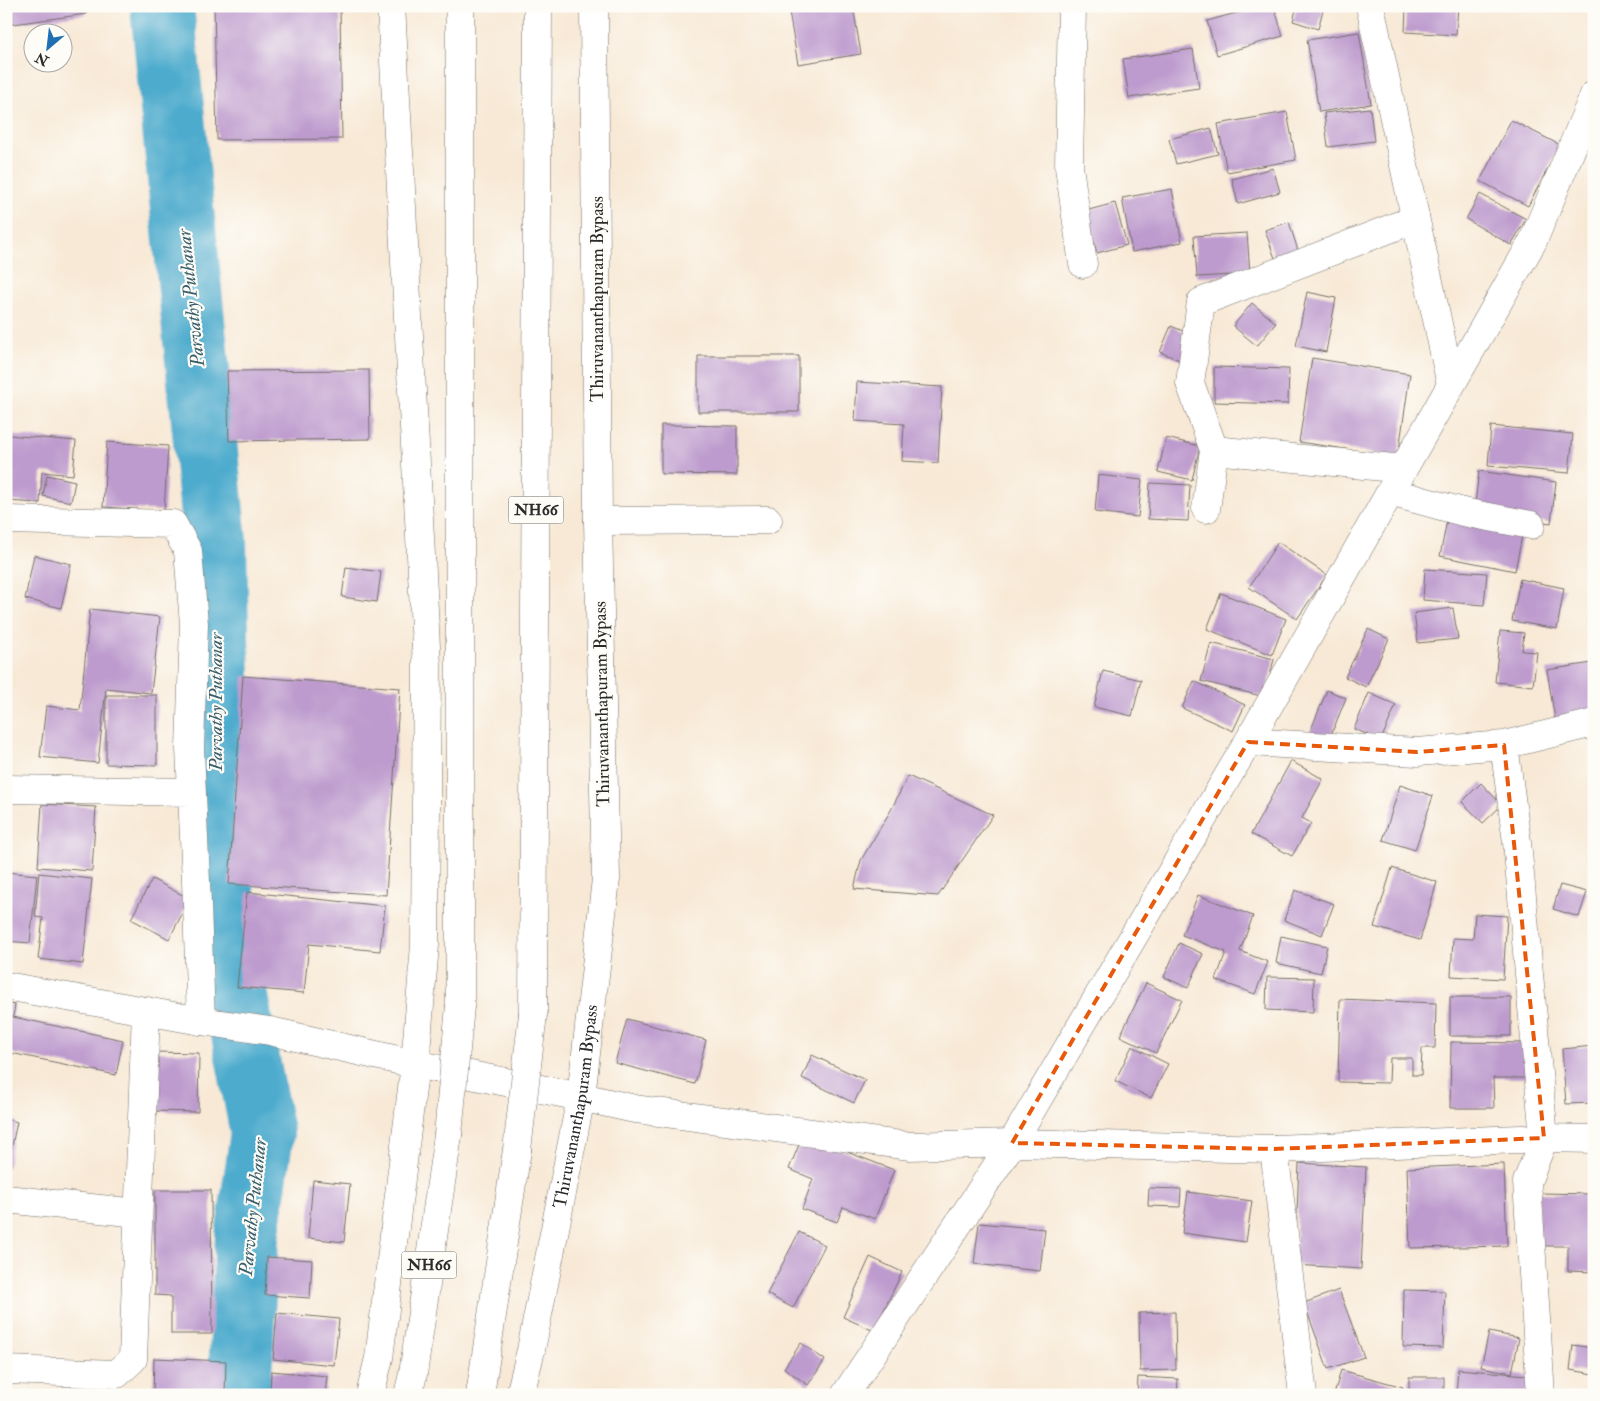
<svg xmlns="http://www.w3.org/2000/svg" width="1600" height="1401" font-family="'IM FELL Double Pica',serif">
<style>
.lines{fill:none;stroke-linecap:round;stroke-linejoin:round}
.river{stroke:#4eabcd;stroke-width:64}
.building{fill:#be9bce}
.minor-casing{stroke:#736e67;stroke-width:29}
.tertiary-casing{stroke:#736e67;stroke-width:29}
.secondary-casing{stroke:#736e67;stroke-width:29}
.trunk-casing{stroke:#736e67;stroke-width:29}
.minor{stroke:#fff;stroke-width:28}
.tertiary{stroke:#fff;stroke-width:28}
.secondary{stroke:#fff;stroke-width:28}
.trunk{stroke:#fff;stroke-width:28}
.trunk-bridge-casing{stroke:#736e67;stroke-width:29;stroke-linecap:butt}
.trunk-bridge{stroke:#fff;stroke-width:28}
.marked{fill:none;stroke:#e8590c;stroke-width:4;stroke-dasharray:10 6;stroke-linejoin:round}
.labels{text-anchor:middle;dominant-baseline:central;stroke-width:4.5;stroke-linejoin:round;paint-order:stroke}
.shield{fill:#fdfcf7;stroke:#6a6a68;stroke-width:1}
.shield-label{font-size:16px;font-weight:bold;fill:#2b2b2b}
.street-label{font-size:18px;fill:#2b2b2b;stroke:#fdfcf7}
.water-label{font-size:19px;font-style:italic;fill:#395e6c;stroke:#fdfcf7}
</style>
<rect width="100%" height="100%" fill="#fdfcf7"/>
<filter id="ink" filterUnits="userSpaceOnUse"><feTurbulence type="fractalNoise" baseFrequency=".02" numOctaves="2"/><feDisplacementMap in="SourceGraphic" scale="10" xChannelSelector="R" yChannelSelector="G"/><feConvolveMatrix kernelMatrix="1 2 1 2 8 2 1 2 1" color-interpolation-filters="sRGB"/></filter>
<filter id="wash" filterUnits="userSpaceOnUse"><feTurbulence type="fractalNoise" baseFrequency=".0096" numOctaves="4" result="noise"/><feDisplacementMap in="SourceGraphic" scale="20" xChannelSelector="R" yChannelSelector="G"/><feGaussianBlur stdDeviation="1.12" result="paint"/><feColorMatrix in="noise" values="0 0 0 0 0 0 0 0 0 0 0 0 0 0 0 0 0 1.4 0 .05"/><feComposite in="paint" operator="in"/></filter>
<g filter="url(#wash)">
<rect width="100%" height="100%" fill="#f8e9d6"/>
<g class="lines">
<!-- river -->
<path class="river" d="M 162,6 L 215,543 L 218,684 L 217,828 L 228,956 L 262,1133 L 247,1237 L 239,1395"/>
</g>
<g id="blocks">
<!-- building -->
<path class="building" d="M 6,6 L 85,6 L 86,14 L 6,25 Z
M 214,6 L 340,6 L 342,139 L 217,140 Z
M 788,6 L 853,6 L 861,54 L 798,64 Z
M 1261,6 L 1274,6 L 1283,36 L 1217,55 L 1207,21 Z
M 1297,6 L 1324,6 L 1318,29 L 1293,21 Z
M 1406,6 L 1458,6 L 1456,35 L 1405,32 Z
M 1359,32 L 1371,104 L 1319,112 L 1307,40 Z
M 1193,49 L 1199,88 L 1129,98 L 1123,59 Z
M 1370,108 L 1374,141 L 1328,147 L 1324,113 Z
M 1287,112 L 1296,160 L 1227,172 L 1218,124 Z
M 1511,120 L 1560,145 L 1528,206 L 1480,181 Z
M 1211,128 L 1218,154 L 1176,164 L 1169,139 Z
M 1273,168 L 1280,192 L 1238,204 L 1232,179 Z
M 1172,189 L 1182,242 L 1132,252 L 1122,198 Z
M 1480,194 L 1526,219 L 1511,245 L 1466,219 Z
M 1115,203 L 1127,245 L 1097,253 L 1085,211 Z
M 1289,222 L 1300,257 L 1277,264 L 1265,230 Z
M 1247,233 L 1250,274 L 1197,277 L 1194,236 Z
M 1307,292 L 1336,298 L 1326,352 L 1296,346 Z
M 1252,303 L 1276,323 L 1257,346 L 1233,326 Z
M 1171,326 L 1195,336 L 1184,362 L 1160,352 Z
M 698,356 L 799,356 L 799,412 L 698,412 Z
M 1312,358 L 1410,374 L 1398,457 L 1299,442 Z
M 1214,367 L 1289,369 L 1288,404 L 1214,402 Z
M 369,370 L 370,439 L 229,441 L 227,371 Z
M 857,382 L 942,387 L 938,463 L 902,461 L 904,424 L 855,421 Z
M 661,425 L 737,426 L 737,475 L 661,474 Z
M 1491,426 L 1573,434 L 1569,473 L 1488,466 Z
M 8,435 L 76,441 L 73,475 L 42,472 L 40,503 L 6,501 Z
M 1166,438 L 1200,446 L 1192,480 L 1158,472 Z
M 107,442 L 168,446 L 164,511 L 103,507 Z
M 1479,471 L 1556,482 L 1551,523 L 1474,512 Z
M 47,475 L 75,481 L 71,502 L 43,496 Z
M 1098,475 L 1142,480 L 1138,517 L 1095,512 Z
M 1150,483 L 1190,485 L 1188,521 L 1148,519 Z
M 1448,515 L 1523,531 L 1515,571 L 1440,556 Z
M 1278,542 L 1327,575 L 1297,619 L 1249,587 Z
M 34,555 L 71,564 L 61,608 L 25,599 Z
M 346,567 L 381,572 L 377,602 L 342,597 Z
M 1425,569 L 1487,573 L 1484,605 L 1423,600 Z
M 1520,579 L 1564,588 L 1557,629 L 1512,621 Z
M 1221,593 L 1286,619 L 1272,655 L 1207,629 Z
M 1453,608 L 1458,639 L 1418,643 L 1414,613 Z
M 90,609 L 160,617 L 151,693 L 106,688 L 98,763 L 40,757 L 46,706 L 80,710 Z
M 1368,629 L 1389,639 L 1366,687 L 1345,677 Z
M 1500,631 L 1524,633 L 1522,651 L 1537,652 L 1533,686 L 1495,682 Z
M 1211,643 L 1274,659 L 1265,697 L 1201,681 Z
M 1592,663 L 1594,714 L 1555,720 L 1547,670 Z
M 1103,671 L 1141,680 L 1132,716 L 1094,707 Z
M 243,676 L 400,688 L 386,895 L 229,884 Z
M 1194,681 L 1245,705 L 1233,731 L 1182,708 Z
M 1327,690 L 1346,698 L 1329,740 L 1310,732 Z
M 1369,693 L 1396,705 L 1381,740 L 1354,729 Z
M 106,695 L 157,695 L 157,765 L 106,764 Z
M 1291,761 L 1323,779 L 1302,818 L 1311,823 L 1292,856 L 1251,834 Z
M 908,776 L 993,815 L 938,896 L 854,889 L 861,860 L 891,810 Z
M 1481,783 L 1502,805 L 1483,823 L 1462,802 Z
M 1400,785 L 1433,796 L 1415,850 L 1383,840 Z
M 42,804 L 96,807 L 92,871 L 38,867 Z
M 1392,868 L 1437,882 L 1420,940 L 1374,927 Z
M 6,872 L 37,875 L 30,943 L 6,941 Z
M 39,873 L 92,879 L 83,964 L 38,959 L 43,918 L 35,917 Z
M 152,879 L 190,899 L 169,939 L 131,919 Z
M 1560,885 L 1587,892 L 1579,917 L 1553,909 Z
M 1295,890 L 1334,904 L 1322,935 L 1284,920 Z
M 247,892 L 385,906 L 380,951 L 309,944 L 304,993 L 237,987 Z
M 1198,895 L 1253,916 L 1240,951 L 1268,962 L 1255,994 L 1216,980 L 1226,952 L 1182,935 Z
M 1475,914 L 1507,916 L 1503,979 L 1451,976 L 1453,938 L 1473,939 Z
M 1281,936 L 1327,946 L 1321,973 L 1276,963 Z
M 1179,943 L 1203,954 L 1188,988 L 1164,977 Z
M 1267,977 L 1314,978 L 1313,1012 L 1266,1010 Z
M 1146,983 L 1182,1000 L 1156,1053 L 1120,1036 Z
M 1450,997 L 1511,997 L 1511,1036 L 1450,1036 Z
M 1340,999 L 1436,1003 L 1435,1048 L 1422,1048 L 1421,1075 L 1412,1075 L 1412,1058 L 1390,1058 L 1389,1083 L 1338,1082 Z
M 6,1003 L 15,1005 L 13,1017 L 123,1040 L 116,1075 L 6,1052 Z
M 627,1019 L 706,1040 L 695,1084 L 615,1063 Z
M 1451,1042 L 1528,1043 L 1528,1078 L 1493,1078 L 1494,1108 L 1450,1108 Z
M 1132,1046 L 1168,1064 L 1151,1098 L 1115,1081 Z
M 1594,1046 L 1594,1103 L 1566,1104 L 1562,1049 Z
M 154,1052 L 199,1053 L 198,1112 L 153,1111 Z
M 812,1055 L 865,1080 L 854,1103 L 802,1078 Z
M 6,1119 L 17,1122 L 7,1169 L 6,1169 Z
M 803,1135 L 894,1170 L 875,1219 L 843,1207 L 837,1222 L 802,1209 L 813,1179 L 789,1169 Z
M 1299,1163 L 1366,1167 L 1361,1269 L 1295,1265 Z
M 1504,1164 L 1507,1246 L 1410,1248 L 1407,1168 Z
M 313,1180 L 350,1184 L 344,1242 L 308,1238 Z
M 1149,1188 L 1181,1189 L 1180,1207 L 1148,1206 Z
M 155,1190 L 211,1190 L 212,1334 L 171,1334 L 171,1296 L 155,1295 Z
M 1188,1192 L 1252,1201 L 1246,1242 L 1182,1233 Z
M 1538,1193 L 1594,1194 L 1594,1272 L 1568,1271 L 1568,1246 L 1537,1246 Z
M 979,1223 L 1045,1229 L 1040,1271 L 974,1264 Z
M 799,1232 L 825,1245 L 793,1308 L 767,1294 Z
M 267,1257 L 312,1260 L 310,1298 L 265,1295 Z
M 870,1257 L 902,1272 L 874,1331 L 843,1317 Z
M 1339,1290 L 1364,1357 L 1328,1369 L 1304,1303 Z
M 1404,1290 L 1445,1291 L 1443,1348 L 1403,1347 Z
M 1175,1312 L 1176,1370 L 1140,1371 L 1139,1313 Z
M 277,1313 L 339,1319 L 334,1365 L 273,1359 Z
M 1489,1332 L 1519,1338 L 1512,1373 L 1481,1367 Z
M 801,1343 L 825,1360 L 808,1385 L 784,1368 Z
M 1573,1345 L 1594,1348 L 1594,1374 L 1570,1370 Z
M 154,1358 L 226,1361 L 225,1395 L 153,1395 Z
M 1458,1369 L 1538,1376 L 1536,1395 L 1456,1395 Z
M 1341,1370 L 1403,1387 L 1401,1395 L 1334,1395 Z
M 271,1371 L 327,1376 L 325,1395 L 270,1395 Z
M 1138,1377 L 1178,1379 L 1177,1395 L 1137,1395 Z
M 1409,1377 L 1444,1377 L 1444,1395 L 1409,1395 Z"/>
</g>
</g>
<g filter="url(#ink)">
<use href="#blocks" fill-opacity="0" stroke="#736e67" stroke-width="1"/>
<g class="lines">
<!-- minor casing -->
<g class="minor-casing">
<path id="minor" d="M 1072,6 L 1069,167 L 1083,264
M 1370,6 L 1451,385
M 1214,450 L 1403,469
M 1390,492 L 1463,512 L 1531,525
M 1206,509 L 1214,450 L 1190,383 L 1201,302 L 1415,219
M 6,520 L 173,524 L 188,551 L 194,624 L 190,749 L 197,904 L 201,1021
M 598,521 L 768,520
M 1248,742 L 1417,752 L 1504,745 L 1594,723
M 1504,745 L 1517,842 L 1544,1138 L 1527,1182 L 1541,1395
M 6,789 L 192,792
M 1274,1149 L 1303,1395
M 6,1199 L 138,1213
M 6,1370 L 117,1374 L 133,1359 L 146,1011
M 845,1395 L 1012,1143 L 1248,742 L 1533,241 L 1594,95"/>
</g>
<!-- tertiary casing -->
<g class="tertiary-casing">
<g id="tertiary">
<path d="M 370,1395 L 379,1358 L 415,1064 L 425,945 L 427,665 L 391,6"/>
<path id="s1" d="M 520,1395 L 531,1350 L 581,1097 L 606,879 L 598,521 L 594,6"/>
</g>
</g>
<!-- secondary casing -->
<g class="secondary-casing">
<path id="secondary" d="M 6,986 L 201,1021 L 270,1031 L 415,1064 L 581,1097 L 635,1109 L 909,1146 L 1012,1143 L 1274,1149 L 1544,1138 L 1594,1139"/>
</g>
<!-- trunk casing -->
<g class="trunk-casing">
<path id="trunk" d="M 460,1006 L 460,6
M 533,1014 L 538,6
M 408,1395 L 413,1374 L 448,1135
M 480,1395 L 517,1150"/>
</g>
<!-- minor -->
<use href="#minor" class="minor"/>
<!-- tertiary -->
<use href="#tertiary" class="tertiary"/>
<!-- secondary -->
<use href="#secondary" class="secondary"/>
<!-- trunk -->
<use href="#trunk" class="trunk"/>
<!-- trunk-bridge casing -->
<g class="trunk-bridge-casing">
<path id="trunk-bridge" d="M 448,1135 L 460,1006
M 517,1150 L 533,1014"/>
</g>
<!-- trunk-bridge -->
<use href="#trunk-bridge" class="trunk-bridge"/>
</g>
</g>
<!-- marked area -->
<path class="marked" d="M 1248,742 L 1417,752 L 1504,745 L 1544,1138 L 1274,1149 L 1012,1143 Z"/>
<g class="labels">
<!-- shield labels -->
<g class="shield">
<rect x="508.5" y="496.5" width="55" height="27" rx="4"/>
<rect x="401.5" y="1251.5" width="55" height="27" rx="4"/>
</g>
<g class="shield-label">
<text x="536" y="510">NH66</text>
<text x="429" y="1265">NH66</text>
</g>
<!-- street labels -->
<g class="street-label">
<text transform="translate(597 299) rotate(-90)">Thiruvananthapuram Bypass</text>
<text transform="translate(602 704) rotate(-91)">Thiruvananthapuram Bypass</text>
<text stroke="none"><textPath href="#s1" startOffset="294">Thiruvananthapuram Bypass</textPath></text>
</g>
<!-- water labels -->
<g class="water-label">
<text transform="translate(191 298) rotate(-96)">Parvathy Puthanar</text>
<text transform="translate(216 702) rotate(-90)">Parvathy Puthanar</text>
<text transform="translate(253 1207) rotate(-84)">Parvathy Puthanar</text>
</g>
</g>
<!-- margin -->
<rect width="1600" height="1401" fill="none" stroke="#fdfcf7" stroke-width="25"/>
<!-- north arrow -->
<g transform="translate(48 48) rotate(208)"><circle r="24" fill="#fdfcf7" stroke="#a9a8a5"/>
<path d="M0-4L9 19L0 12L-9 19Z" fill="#1f6fb2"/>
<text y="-8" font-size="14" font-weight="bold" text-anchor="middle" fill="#2b2b2b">N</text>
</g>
</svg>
